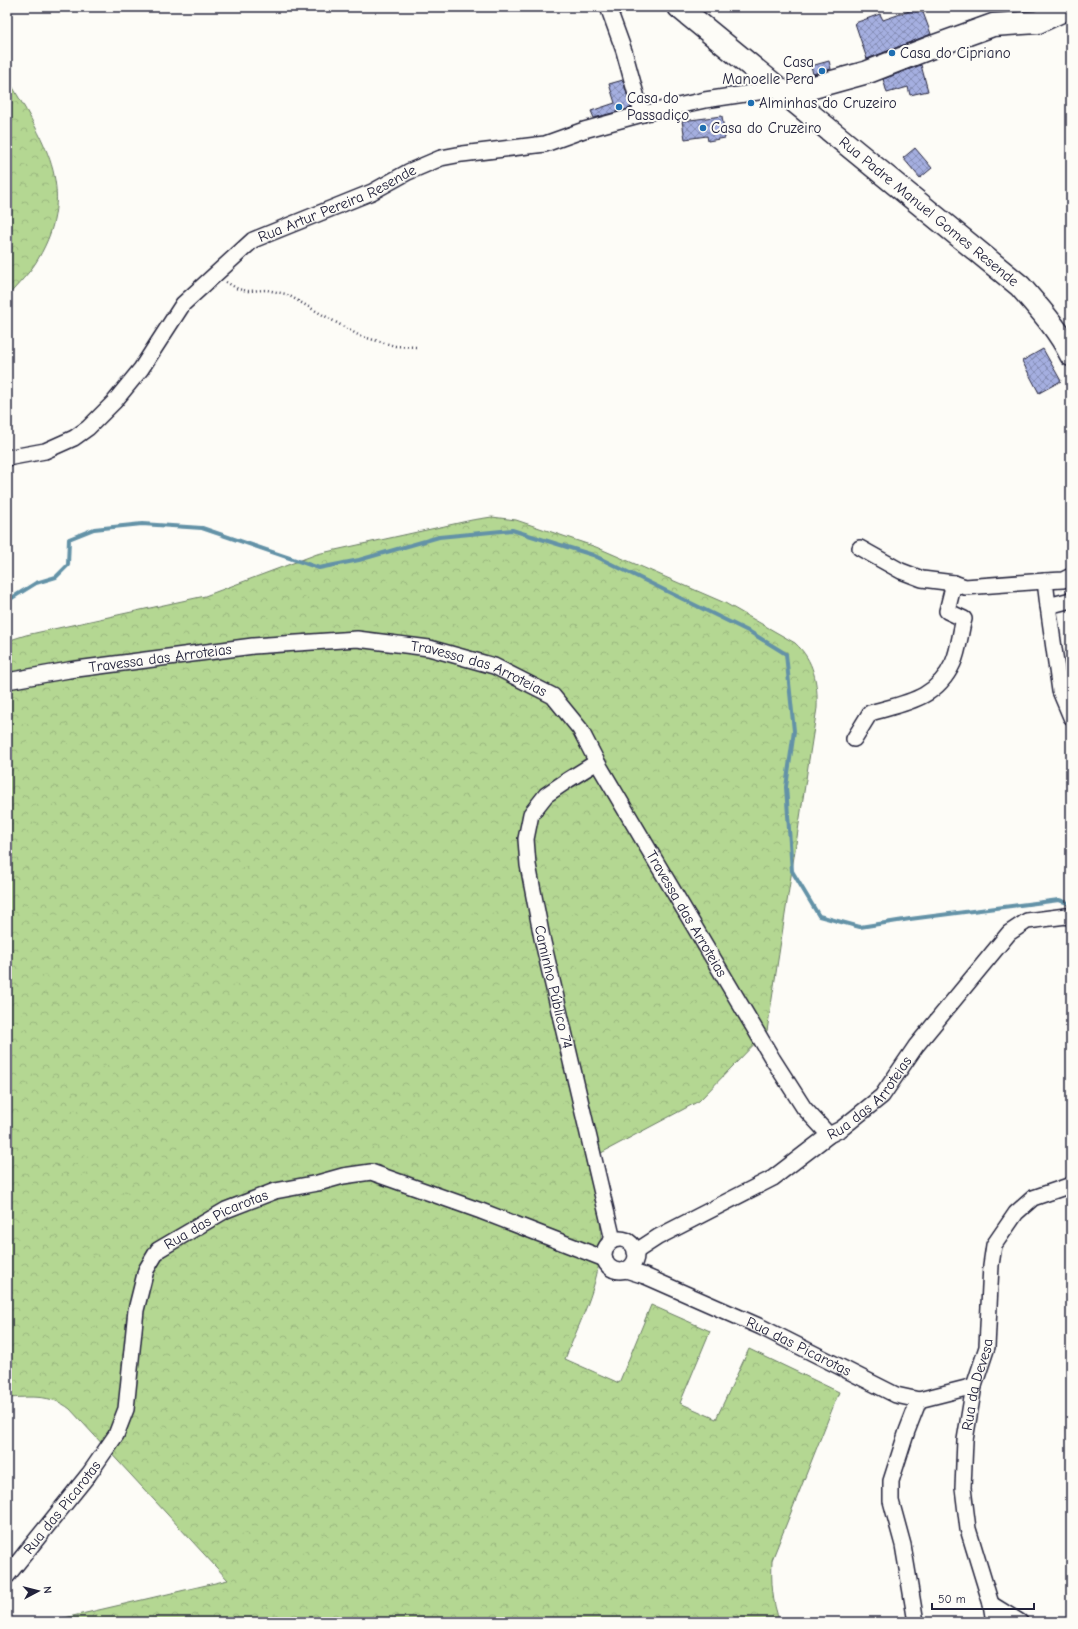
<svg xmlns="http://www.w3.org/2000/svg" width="1078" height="1629" font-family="'Comic Neue',sans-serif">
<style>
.forest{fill:url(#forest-crowns);stroke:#6b7c66}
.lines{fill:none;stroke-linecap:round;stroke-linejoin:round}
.stream{stroke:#6492a7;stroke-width:4}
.building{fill:url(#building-cross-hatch);stroke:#22223b}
.street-casing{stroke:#22223b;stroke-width:18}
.secondary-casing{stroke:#22223b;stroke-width:25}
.path{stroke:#22223b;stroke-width:2.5;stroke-dasharray:1 3;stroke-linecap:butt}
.street{stroke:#fdfcf7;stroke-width:15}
.secondary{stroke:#fdfcf7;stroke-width:22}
.poi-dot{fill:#1f6fb2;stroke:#fdfcf7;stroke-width:1.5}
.labels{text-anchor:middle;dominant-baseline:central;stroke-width:4;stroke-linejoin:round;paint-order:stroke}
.poi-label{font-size:15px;fill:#22223b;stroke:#fdfcf7;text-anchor:start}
.street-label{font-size:15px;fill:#22223b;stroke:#fdfcf7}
</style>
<defs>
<pattern id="forest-crowns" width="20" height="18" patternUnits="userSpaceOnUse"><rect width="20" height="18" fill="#b4d792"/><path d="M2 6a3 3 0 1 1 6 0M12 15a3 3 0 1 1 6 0" fill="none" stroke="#9ab87f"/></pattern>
<pattern id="building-cross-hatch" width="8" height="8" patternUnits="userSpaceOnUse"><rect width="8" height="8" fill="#a5afe0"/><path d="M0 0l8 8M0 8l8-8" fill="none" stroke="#868eb7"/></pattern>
</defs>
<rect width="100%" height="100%" fill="#fdfcf7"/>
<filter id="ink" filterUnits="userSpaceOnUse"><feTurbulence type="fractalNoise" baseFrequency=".025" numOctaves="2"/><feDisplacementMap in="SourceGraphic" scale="8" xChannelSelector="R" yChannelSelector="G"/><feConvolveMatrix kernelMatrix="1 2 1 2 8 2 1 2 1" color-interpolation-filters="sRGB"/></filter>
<g filter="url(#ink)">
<!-- forest -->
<path class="forest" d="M 7,77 C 42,139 80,188 38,259 C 30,273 17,285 7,297 Z
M 492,517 L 516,520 L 596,547 L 725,603 L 795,643 C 814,660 818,683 817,708 L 767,1031 L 699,1101 L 586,1161 C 591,1185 600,1209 601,1233 C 603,1278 581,1319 565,1359 L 619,1383 L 651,1305 L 710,1331 L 680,1403 L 716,1419 L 749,1349 L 839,1392 L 772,1560 C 771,1581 772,1602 780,1622 L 47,1622 L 228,1580 L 70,1409 C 51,1394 30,1397 7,1398 L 7,641 L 26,635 L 205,596 L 317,554 L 472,520 Z"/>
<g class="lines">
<!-- stream -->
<path class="stream" d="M 7,601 L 36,583 L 56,577 L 68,565 L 69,539 L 94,529 L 142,524 L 202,528 L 319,568 L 359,560 L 439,537 L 512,530 L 593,555 L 750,632 L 786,654 L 794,731 L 786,787 L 792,871 L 819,916 L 860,927 L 910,919 L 1059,900 L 1071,904"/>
</g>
<!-- building -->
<path class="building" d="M 921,7 L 931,34 L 867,59 L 855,23 L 880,14 L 883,20 Z
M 829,61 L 831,69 L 813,74 L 811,66 Z
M 921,65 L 928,91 L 910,95 L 908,87 L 887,93 L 883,79 Z
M 623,80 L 631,108 L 594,118 L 591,111 L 615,103 L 609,84 Z
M 722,116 L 725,138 L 708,141 L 707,136 L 685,139 L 682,121 Z
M 915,148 L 932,168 L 920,178 L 903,158 Z
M 1043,349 L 1061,381 L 1039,393 L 1022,361 Z"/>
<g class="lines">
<!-- street casing -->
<g class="street-casing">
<g id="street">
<path d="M 608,7 L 624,51 L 637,98 L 643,114"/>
<path id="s1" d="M 7,458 L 45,451 L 74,438 L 88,428 L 114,402 L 141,369 L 183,304 L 253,240 L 372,192 L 408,172 L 441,158 L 462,154 L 545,144 L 584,130 L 646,113 L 705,100 L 778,89"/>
<path d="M 860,548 L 901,571 L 922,579 L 954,583"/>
<path d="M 1071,576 L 1063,580 L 1045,581 L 1048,606 L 1071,600"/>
<path d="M 1048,606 L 1060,691 L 1071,717"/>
<path id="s2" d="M 7,681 L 69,670 L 253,646 L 357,639 L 429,648 L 494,666 L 553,696 L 580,729 L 597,762 L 772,1058 L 804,1108 L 829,1135"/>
<path d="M 854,739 L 870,713 C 904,703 936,700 953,663 C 959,650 960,633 964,619 L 947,611 L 954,583 L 965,587 L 1045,581"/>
<path id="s3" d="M 597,762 L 568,780 L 546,795 L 531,814 L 526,839 L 528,865 L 542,938 L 613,1240"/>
<circle cx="620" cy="1255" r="16"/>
<path id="s4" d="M 635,1252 L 658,1237 L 773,1178 L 829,1135 L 841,1129 L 882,1096 L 916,1046 L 1009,933 L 1027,921 L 1066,916 L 1071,918"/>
<path id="s5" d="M 626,1270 L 645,1276 L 761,1327 L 896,1395 L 919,1400 L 974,1386"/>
<path id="s6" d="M 7,1576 L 89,1474 L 116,1435 L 126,1409 L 136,1310 L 146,1270 L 158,1250 L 226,1210 L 275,1191 L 318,1183 L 343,1176 L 371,1172 L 481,1211 L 605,1259"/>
<path d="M 991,1604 L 1020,1622"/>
<path d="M 916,1622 L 903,1545 L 891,1501 L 891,1481 L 907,1431 L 919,1400"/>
<path id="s7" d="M 994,1622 L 991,1604 L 968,1529 L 963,1488 L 965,1440 L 974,1386 L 987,1347 L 991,1265 L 994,1245 L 1016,1213 L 1033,1198 L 1071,1185"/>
</g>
</g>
<!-- secondary casing -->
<g class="secondary-casing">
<g id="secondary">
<path id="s8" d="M 679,7 L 1020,286 C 1039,308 1059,330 1071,355"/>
<path d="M 785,95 L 868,72 L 932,47 L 993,25 L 1038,22 L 1070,7"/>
</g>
</g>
<!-- path -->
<path class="path" d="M 226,282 L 238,289 L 248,291 L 267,290 L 286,294 L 360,336 L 395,346 L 416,347"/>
<!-- street -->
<use href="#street" class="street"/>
<!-- secondary -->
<use href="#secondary" class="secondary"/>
</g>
</g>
<!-- markers -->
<g class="poi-dot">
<circle cx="892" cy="53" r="4"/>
<circle cx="822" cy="71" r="4"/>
<circle cx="751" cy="103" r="4"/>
<circle cx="619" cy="107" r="4"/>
<circle cx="703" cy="128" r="4"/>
</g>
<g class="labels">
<!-- poi labels -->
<g class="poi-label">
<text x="900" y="53">Casa do Cipriano</text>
<text x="814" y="62" text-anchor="end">Casa<tspan x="814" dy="17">Manoelle Pera</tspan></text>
<text x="627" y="98">Casa do<tspan x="627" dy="17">Passadiço</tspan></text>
<text x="759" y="103">Alminhas do Cruzeiro</text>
<text x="711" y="128">Casa do Cruzeiro</text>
</g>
<!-- street labels -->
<g class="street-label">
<text stroke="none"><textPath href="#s1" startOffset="431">Rua Artur Pereira Resende</textPath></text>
<text stroke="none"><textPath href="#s8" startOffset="323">Rua Padre Manuel Gomes Resende</textPath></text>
<text stroke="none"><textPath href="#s2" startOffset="155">Travessa das Arroteias</textPath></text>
<text stroke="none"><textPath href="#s2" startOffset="479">Travessa das Arroteias</textPath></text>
<text stroke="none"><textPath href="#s2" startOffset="815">Travessa das Arroteias</textPath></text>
<text stroke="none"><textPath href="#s3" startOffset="261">Caminho Público 74</textPath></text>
<text stroke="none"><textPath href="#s4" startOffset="283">Rua das Arroteias</textPath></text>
<text stroke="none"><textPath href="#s6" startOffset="436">Rua das Picarotas</textPath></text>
<text stroke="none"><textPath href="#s5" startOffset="189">Rua das Picarotas</textPath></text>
<text stroke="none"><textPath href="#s7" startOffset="243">Rua da Devesa</textPath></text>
<text stroke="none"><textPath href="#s6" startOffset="88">Rua das Picarotas</textPath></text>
</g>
</g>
<!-- margin -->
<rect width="1078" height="1629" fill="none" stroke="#fdfcf7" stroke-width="24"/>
<rect x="12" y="12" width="1054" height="1605" fill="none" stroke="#22223b" stroke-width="1.5" filter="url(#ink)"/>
<!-- north arrow -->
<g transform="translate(38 1591) rotate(83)" stroke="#fdfcf7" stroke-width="3" paint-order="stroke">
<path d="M0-3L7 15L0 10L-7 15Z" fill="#22223b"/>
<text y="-6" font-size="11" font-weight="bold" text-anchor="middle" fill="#22223b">N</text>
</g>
<!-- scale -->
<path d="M932 1603v6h102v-6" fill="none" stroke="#22223b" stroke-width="2"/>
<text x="938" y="1603" font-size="12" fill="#22223b" stroke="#fdfcf7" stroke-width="3" paint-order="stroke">50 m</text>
</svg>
